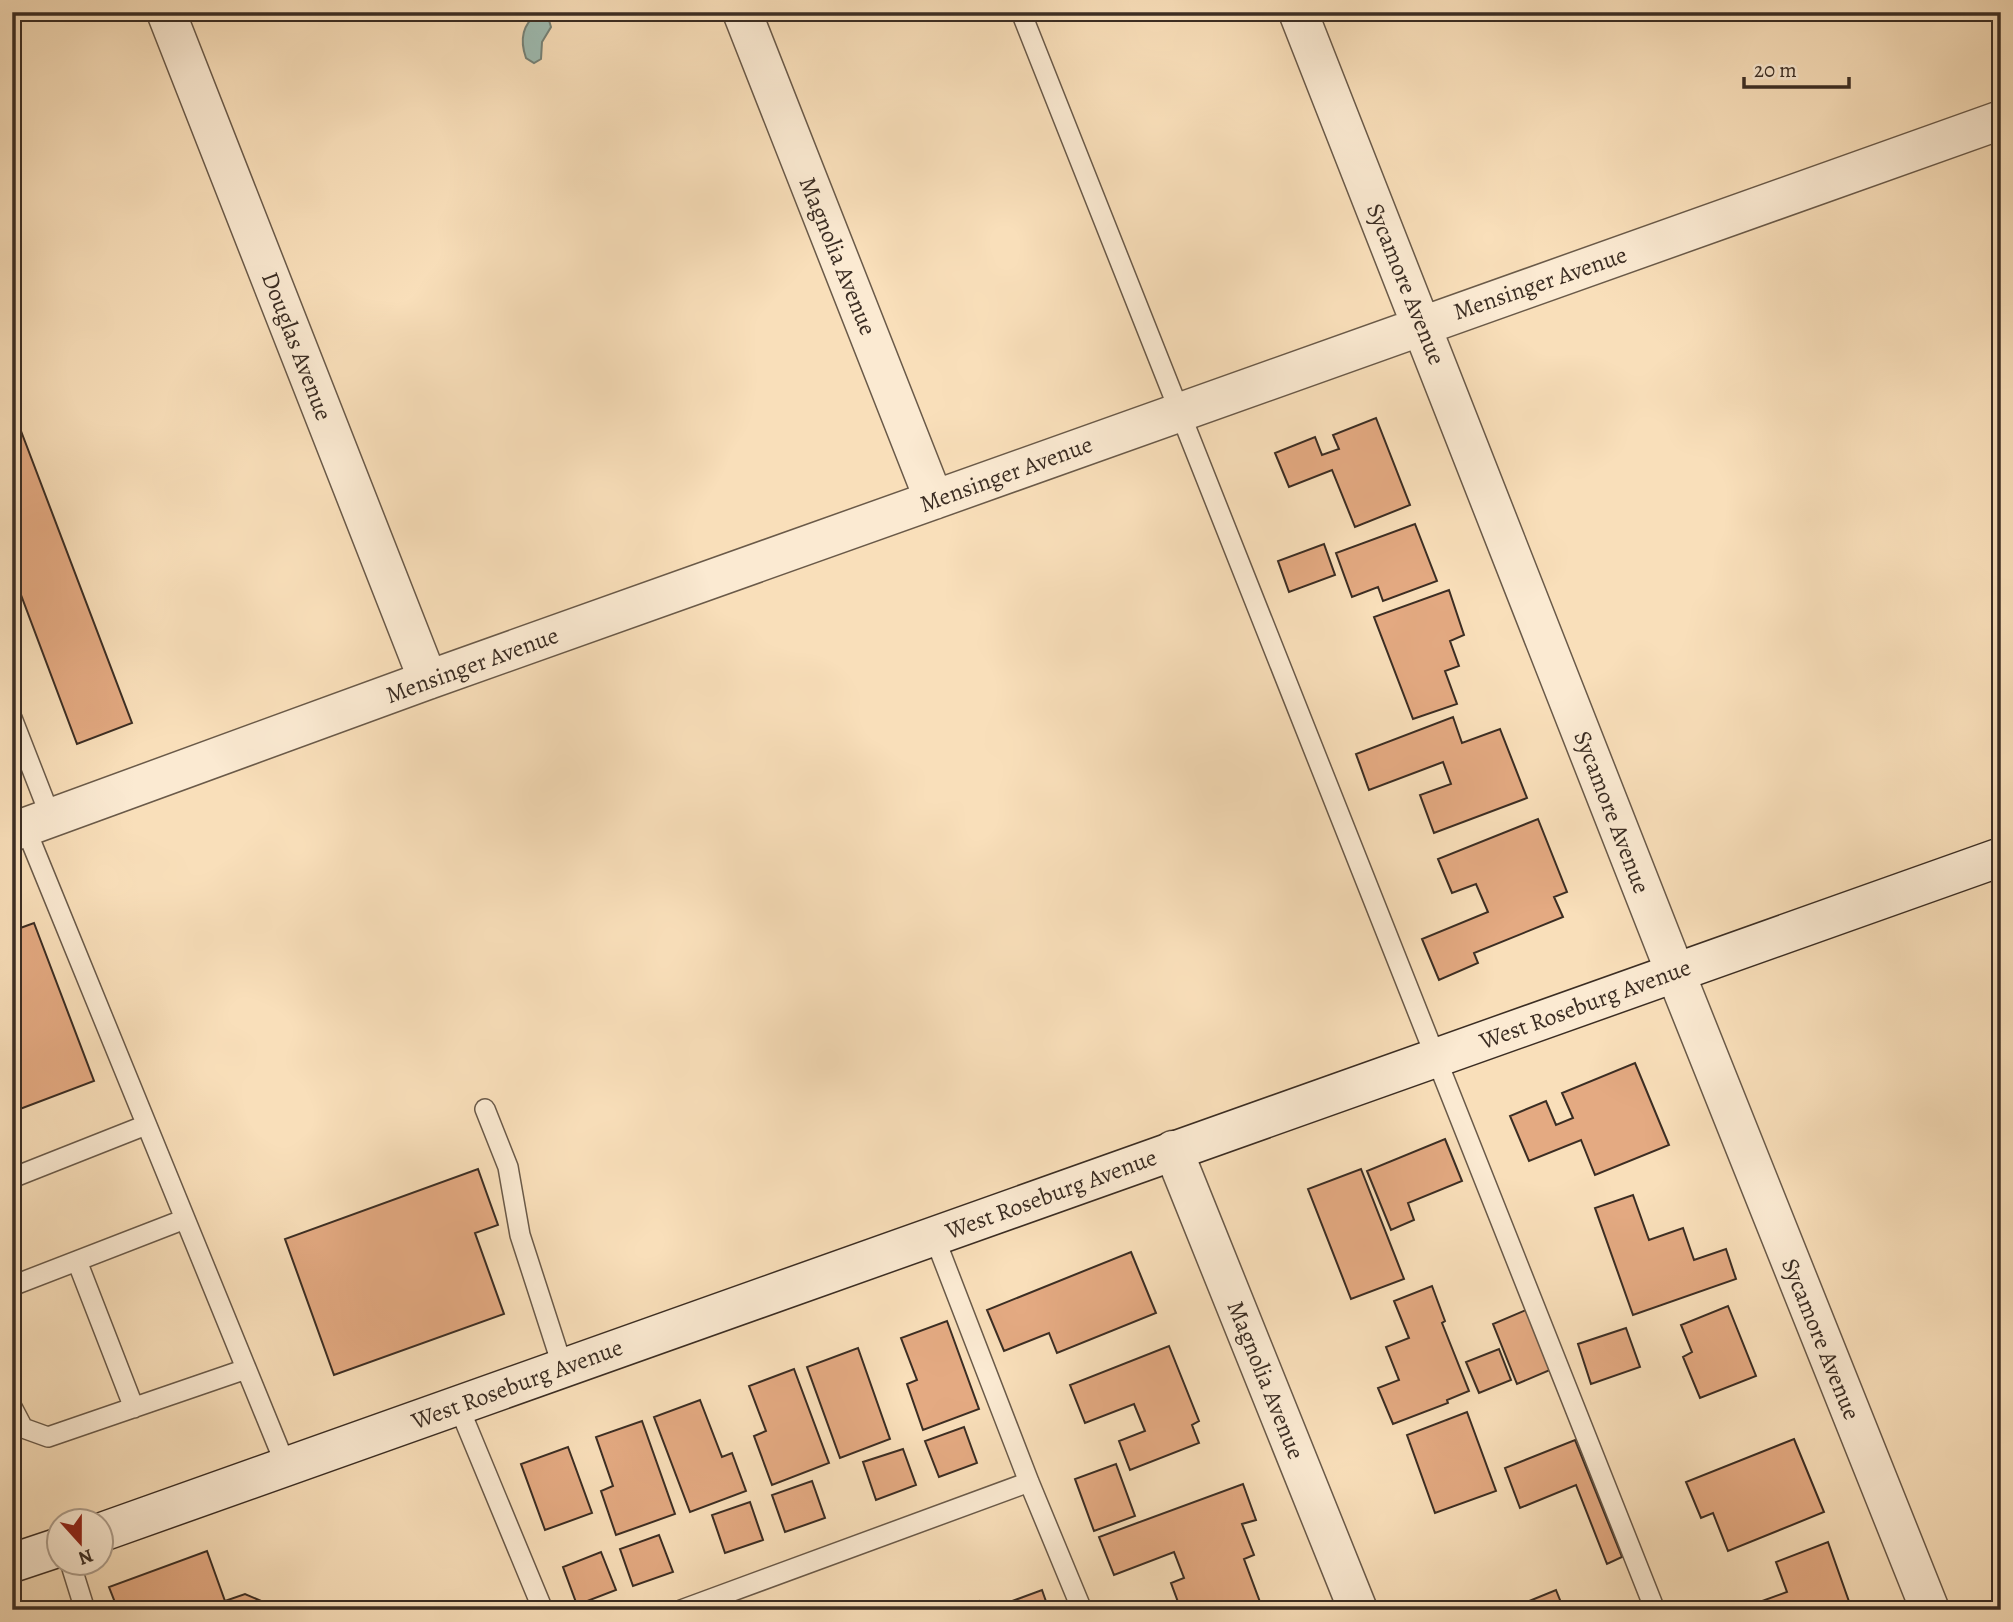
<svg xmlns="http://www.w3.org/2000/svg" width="2013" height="1622" font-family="Alegreya,serif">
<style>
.water{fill:#9ebcb2;stroke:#768379;stroke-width:2}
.building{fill:#e4aa82;stroke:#3b2d23;stroke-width:2}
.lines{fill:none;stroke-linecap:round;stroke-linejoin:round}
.lane-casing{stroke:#6a5a49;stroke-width:22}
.street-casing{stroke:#6a5a49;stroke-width:41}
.secondary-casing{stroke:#3b2d23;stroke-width:41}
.lane{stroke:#fbead2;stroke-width:19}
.street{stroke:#fbead2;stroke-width:38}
.secondary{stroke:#fbead2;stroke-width:38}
.labels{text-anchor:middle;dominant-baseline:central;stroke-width:6;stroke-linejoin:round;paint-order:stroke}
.street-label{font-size:24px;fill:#3b2d23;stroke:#fbead2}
</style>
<rect width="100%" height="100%" fill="#f9dfba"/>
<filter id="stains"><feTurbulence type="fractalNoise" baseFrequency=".00286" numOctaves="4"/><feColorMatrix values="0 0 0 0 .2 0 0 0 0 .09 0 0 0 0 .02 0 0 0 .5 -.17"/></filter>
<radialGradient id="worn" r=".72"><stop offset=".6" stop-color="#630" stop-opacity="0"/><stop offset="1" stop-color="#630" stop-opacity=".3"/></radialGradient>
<!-- water -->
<path class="water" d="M 537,14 L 548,17 L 551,27 L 542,42 L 541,59 L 534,63 L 526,58 C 520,41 522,25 537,14 Z"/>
<!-- building -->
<path class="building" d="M 1376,418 L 1410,505 L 1355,527 L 1332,470 L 1289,487 L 1275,453 L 1315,437 L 1322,455 L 1339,449 L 1333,435 Z
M 21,431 L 132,723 L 77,744 L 12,571 L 12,435 Z
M 1415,524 L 1437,581 L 1383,601 L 1378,587 L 1352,597 L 1336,553 Z
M 1324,544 L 1335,575 L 1289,592 L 1278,561 Z
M 1449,590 L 1464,635 L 1450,641 L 1459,666 L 1445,671 L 1457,704 L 1413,719 L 1374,617 Z
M 1453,717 L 1462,743 L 1500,729 L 1527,798 L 1434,833 L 1420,795 L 1451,784 L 1443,762 L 1369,790 L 1356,754 Z
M 1538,819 L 1567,892 L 1554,897 L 1563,917 L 1474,953 L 1478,963 L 1439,980 L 1422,939 L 1488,912 L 1476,884 L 1452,893 L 1438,859 Z
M 34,923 L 94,1081 L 12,1112 L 12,931 Z
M 1635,1063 L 1669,1145 L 1595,1175 L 1581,1140 L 1529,1161 L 1510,1116 L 1546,1101 L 1556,1125 L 1573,1118 L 1562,1093 Z
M 1445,1139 L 1462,1181 L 1408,1203 L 1414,1220 L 1391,1230 L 1367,1171 Z
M 478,1169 L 498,1225 L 475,1233 L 504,1314 L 334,1375 L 285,1239 Z
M 1361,1169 L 1404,1279 L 1351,1299 L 1308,1189 Z
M 1633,1195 L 1649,1240 L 1683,1228 L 1694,1260 L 1726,1249 L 1736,1279 L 1633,1315 L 1595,1208 Z
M 1131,1252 L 1156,1313 L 1057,1353 L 1049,1333 L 1004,1351 L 987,1310 Z
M 1432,1286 L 1445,1321 L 1442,1323 L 1469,1391 L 1447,1400 L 1448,1403 L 1393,1424 L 1378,1388 L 1399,1380 L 1386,1347 L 1409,1338 L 1394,1301 Z
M 1728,1306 L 1756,1376 L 1700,1398 L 1683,1357 L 1692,1352 L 1681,1325 Z
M 1526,1310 L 1550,1370 L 1517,1384 L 1493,1324 Z
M 947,1321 L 979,1409 L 923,1430 L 907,1384 L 917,1380 L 901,1338 Z
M 1626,1328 L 1640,1367 L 1591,1384 L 1578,1344 Z
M 1169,1346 L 1199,1421 L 1192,1425 L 1199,1443 L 1130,1470 L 1119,1441 L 1145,1431 L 1134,1404 L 1085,1423 L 1070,1385 Z
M 858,1348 L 890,1439 L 840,1458 L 807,1367 Z
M 1499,1349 L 1511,1380 L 1479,1393 L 1466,1362 Z
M 794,1369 L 829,1463 L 772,1485 L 754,1436 L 766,1431 L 749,1386 Z
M 700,1400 L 722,1457 L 732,1453 L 746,1491 L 690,1512 L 654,1417 Z
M 1467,1412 L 1496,1491 L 1435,1513 L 1407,1435 Z
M 642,1421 L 675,1514 L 616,1535 L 601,1491 L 613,1486 L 596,1437 Z
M 964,1427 L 977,1463 L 939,1477 L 925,1441 Z
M 1794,1439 L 1824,1512 L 1728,1551 L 1713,1513 L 1701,1518 L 1686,1482 Z
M 1575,1440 L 1622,1557 L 1607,1564 L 1576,1485 L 1520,1508 L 1505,1468 Z
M 568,1447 L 592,1513 L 545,1530 L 521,1464 Z
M 903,1449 L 916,1485 L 876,1500 L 863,1462 Z
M 1116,1464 L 1135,1516 L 1094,1531 L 1075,1479 Z
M 812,1481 L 825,1518 L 785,1532 L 772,1495 Z
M 1243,1484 L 1256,1520 L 1242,1524 L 1254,1555 L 1244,1559 L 1263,1610 L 1214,1610 L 1212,1603 L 1193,1610 L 1181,1610 L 1171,1583 L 1184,1578 L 1174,1552 L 1114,1575 L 1099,1537 Z
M 750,1502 L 763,1540 L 725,1553 L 712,1515 Z
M 659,1535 L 673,1572 L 633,1586 L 620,1549 Z
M 1828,1542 L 1852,1610 L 1762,1610 L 1759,1602 L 1787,1592 L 1776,1562 Z
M 207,1551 L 225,1601 L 245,1594 L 282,1610 L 118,1610 L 109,1587 Z
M 601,1552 L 616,1590 L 577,1605 L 563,1567 Z
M 1042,1590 L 1049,1610 L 988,1610 Z
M 1556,1590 L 1564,1610 L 1507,1610 Z
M 979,1601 L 981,1610 L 955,1610 Z"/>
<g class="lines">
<!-- lane casing -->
<g class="lane-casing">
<path id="lane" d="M 1021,12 L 1655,1610
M 12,718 L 51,818
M 25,827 L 286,1466
M 485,1109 L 508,1167 L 520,1235 L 563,1368
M 12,1178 L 146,1125
M 934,1236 L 1029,1482 L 1082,1610
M 77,1261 L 134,1408
M 12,1286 L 185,1219
M 458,1405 L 543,1610
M 12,1407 L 23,1428 L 48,1437 L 246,1369
M 70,1562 L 85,1610
M 681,1610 L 1029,1482"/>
</g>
<!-- street casing -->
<g class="street-casing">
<path id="street" d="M 166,12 L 428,680
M 742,12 L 934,500
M 1298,12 L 1675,972 L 1930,1610
M 12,832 L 428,680 L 2001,120
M 1173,1150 L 1358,1610"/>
</g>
<!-- secondary casing -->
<g class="secondary-casing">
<path id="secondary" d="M 102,1532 L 2001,857
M 12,1563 L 60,1547"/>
</g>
<!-- lane -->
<use href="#lane" class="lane"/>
<!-- street -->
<use href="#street" class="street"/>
<!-- secondary -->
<use href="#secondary" class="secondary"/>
</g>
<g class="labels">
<!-- street labels -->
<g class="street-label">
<text transform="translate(838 256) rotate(68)">Magnolia Avenue</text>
<text transform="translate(1540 283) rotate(-19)">Mensinger Avenue</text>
<text transform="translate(1406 284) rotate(68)">Sycamore Avenue</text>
<text transform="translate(297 346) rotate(69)">Douglas Avenue</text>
<text transform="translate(1006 474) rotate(-20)">Mensinger Avenue</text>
<text transform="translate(472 665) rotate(-20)">Mensinger Avenue</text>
<text transform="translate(1612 812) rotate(69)">Sycamore Avenue</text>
<text transform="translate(1585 1004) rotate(-20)">West Roseburg Avenue</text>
<text transform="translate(1051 1194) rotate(-20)">West Roseburg Avenue</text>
<text transform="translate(1821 1339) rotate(68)">Sycamore Avenue</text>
<text transform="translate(1266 1380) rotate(68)">Magnolia Avenue</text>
<text transform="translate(517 1384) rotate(-20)">West Roseburg Avenue</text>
</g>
</g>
<!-- margin -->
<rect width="2013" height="1622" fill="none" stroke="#f9dfba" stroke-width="42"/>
<rect x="14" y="14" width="1985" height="1594" fill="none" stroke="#3b2d23" stroke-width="3.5"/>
<rect x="21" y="21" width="1971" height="1580" fill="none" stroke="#3b2d23" stroke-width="2"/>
<!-- north arrow -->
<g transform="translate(80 1542) rotate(159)"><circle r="33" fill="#fbead2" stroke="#ae9e8c" stroke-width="2"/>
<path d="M0-5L12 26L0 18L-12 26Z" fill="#8f2418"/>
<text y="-10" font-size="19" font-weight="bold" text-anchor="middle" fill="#3b2d23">N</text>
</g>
<!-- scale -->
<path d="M1744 77v10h105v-10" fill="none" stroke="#3b2d23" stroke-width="3.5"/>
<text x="1754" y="77" font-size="21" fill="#3b2d23" stroke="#fbead2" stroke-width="5" paint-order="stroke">20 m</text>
<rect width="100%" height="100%" filter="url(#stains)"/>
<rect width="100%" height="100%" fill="url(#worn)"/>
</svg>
